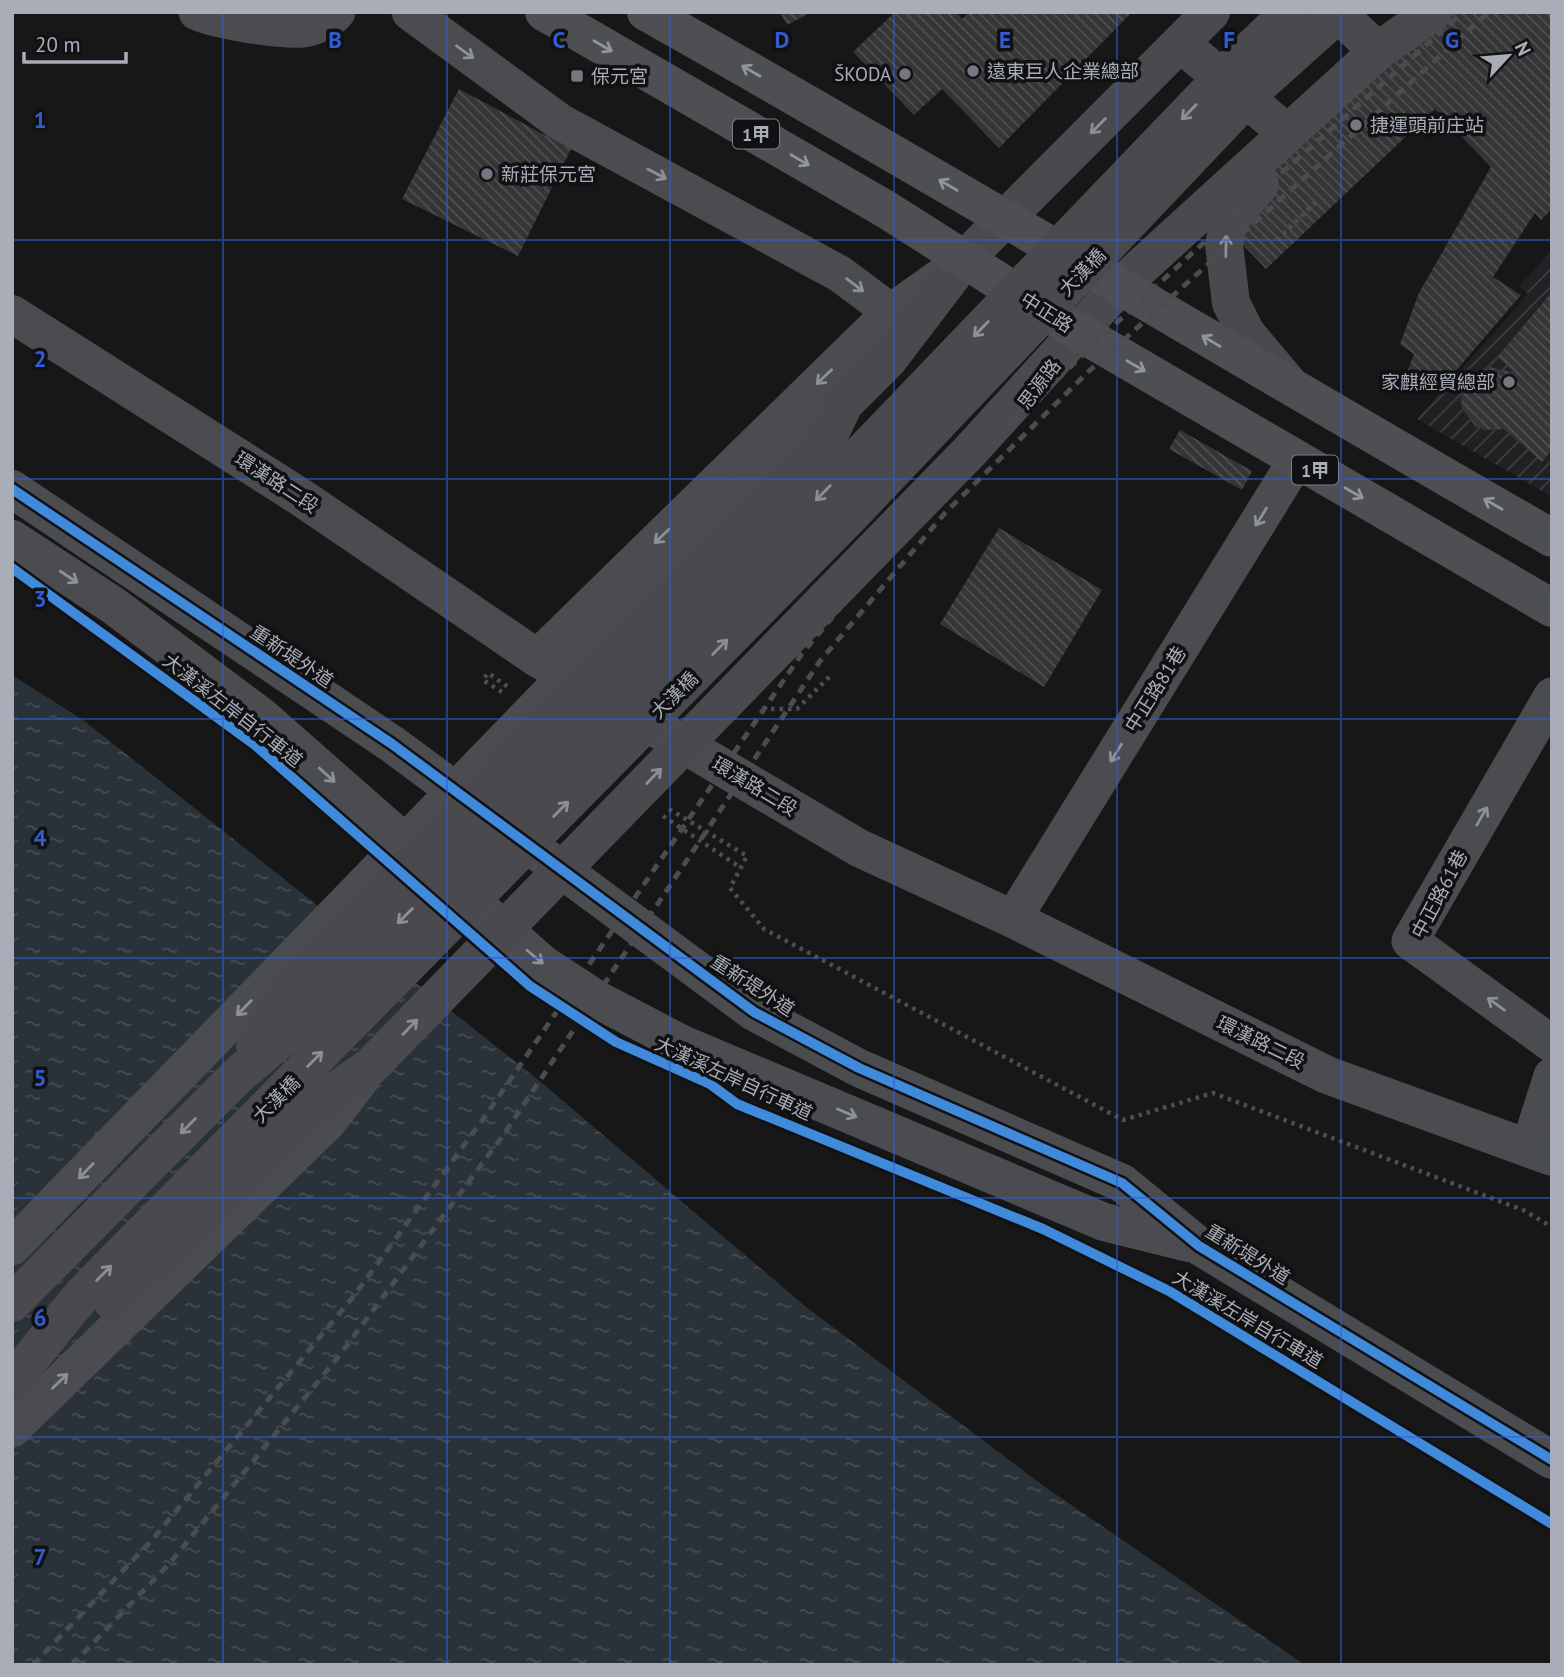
<svg xmlns="http://www.w3.org/2000/svg" width="1564" height="1677" font-family="'PT Sans','Noto Sans TC',sans-serif">
<style>
.industrial{fill:url(#industrial-furrows)}
.water{fill:url(#water-ripples)}
.building{fill:url(#building-back-hatch)}
.lines{fill:none;stroke-linecap:round;stroke-linejoin:round}
.path{stroke:#4d4e52;stroke-width:4.5;stroke-dasharray:3.5 5;stroke-linecap:butt}
.minor{stroke:#4b4c50;stroke-width:37}
.tertiary{stroke:#4b4c50;stroke-width:38}
.secondary{stroke:#4a4a4e;stroke-width:38}
.primary{stroke:#4d4f52;stroke-width:38}
.rail{stroke:#4b4c4f;stroke-width:5;stroke-dasharray:9 7;stroke-linecap:butt}
.path-bridge{stroke:#4d4e52;stroke-width:4.5;stroke-dasharray:3.5 5;stroke-linecap:butt}
.minor-bridge{stroke:#4b4c50;stroke-width:37}
.secondary-bridge{stroke:#4a4a4e;stroke-width:38}
.cycleway-casing{stroke:#111113;stroke-width:15}
.cycleway{stroke:#408adc;stroke-width:10}
.oneway{stroke:#91969e}
.oneway2{stroke:#8c9099}
.oneway3{stroke:#8c8f98}
.grid{fill:none;stroke:#325cd3;stroke-width:2;stroke-opacity:0.55}
.poi-dot{fill:#757880;stroke:#111113;stroke-width:2.5}
.labels{text-anchor:middle;dominant-baseline:central;stroke-width:7;stroke-linejoin:round;paint-order:stroke}
.shield{fill:#111113;stroke:#7b7e86;stroke-width:2}
.shield-label{font-size:18px;font-weight:bold;fill:#a8adb8}
.poi-label{font-size:19px;fill:#a8adb8;stroke:#111113;text-anchor:start}
.street-label{font-size:19px;fill:#a8adb8;stroke:#111113}
.grid-label{font-size:23px;text-anchor:middle;font-weight:bold;fill:#325cd3;stroke:#111113;stroke-width:7;stroke-linejoin:round;paint-order:stroke}
</style>
<defs>
<pattern id="industrial-furrows" width="10" height="10" patternUnits="userSpaceOnUse" patternTransform="scale(1.75)"><rect width="10" height="10" fill="#212123"/><path d="M-1 1l2-2M0 10L10 0M9 11l2-2" fill="none" stroke="#3e3f41"/></pattern>
<pattern id="water-ripples" width="26" height="14" patternUnits="userSpaceOnUse" patternTransform="scale(1.75)"><rect width="26" height="14" fill="#2a3239"/><path d="M2 4q2-2 4 0t4 0M15 11q2-2 4 0t4 0" fill="none" stroke="#464d54"/></pattern>
<pattern id="building-back-hatch" width="6" height="6" patternUnits="userSpaceOnUse" patternTransform="scale(1.75)"><rect width="6" height="6" fill="#353536"/><path d="M-1 5l2 2M0 0l6 6M5-1l2 2" fill="none" stroke="#4f5051"/></pattern>
</defs>
<rect width="100%" height="100%" fill="#171717"/>
<!-- industrial -->
<path class="industrial" d="M 1552,251 L 1552,497 L 1417,419 L 1528,294 L 1519,286 Z"/>
<!-- water -->
<path class="water" d="M 12,675 L 83,720 L 536,1078 L 805,1306 L 1045,1487 L 1305,1665 L 12,1665 Z"/>
<!-- building -->
<path class="building" d="M 780,12 L 812,12 L 787,25 Z
M 895,12 L 956,12 L 962,19 L 969,12 L 1132,12 L 999,148 L 942,89 L 914,115 L 853,52 Z
M 1413,12 L 1552,12 L 1552,209 L 1541,220 L 1535,213 L 1493,277 L 1521,295 L 1441,388 L 1408,370 L 1414,354 L 1400,344 L 1419,293 L 1491,167 L 1435,109 L 1266,269 L 1207,207 Z
M 459,89 L 571,149 L 518,256 L 402,199 Z
M 1552,292 L 1552,450 L 1542,462 L 1504,429 L 1485,430 L 1475,426 L 1462,408 L 1461,397 L 1470,377 L 1479,370 L 1490,367 L 1511,372 L 1512,370 L 1497,357 Z
M 1180,430 L 1252,471 L 1242,490 L 1169,449 Z
M 999,528 L 1102,590 L 1044,687 L 940,624 Z"/>
<g class="lines">
<!-- path -->
<path class="path" d="M 1277,240 L 1319,199
M 502,692 L 483,680 L 488,673 L 508,687
M 669,809 L 747,856 L 730,888 L 764,929 L 1123,1120 L 1213,1093 L 1523,1210 L 1552,1227
M 663,816 L 741,868"/>
<!-- minor -->
<path class="minor" d="M 197,12 C 217,21 281,31 303,29 C 313,28 331,20 337,12
M 410,12 L 560,122 L 840,274 L 891,312
M 537,658 L 891,312 L 950,270
M 1552,696 L 1410,941 L 1552,1044
M 1013,919 L 1297,459
M 1529,1148 L 1552,1076
M 12,1429 L 328,1122 L 362,1078"/>
<!-- tertiary -->
<path class="tertiary" d="M 12,314 L 302,498 L 537,658 L 859,848 L 1013,919 L 1327,1075 L 1552,1157
M 12,489 L 392,744 L 754,1012 L 859,1068 L 1122,1183 L 1199,1246 L 1552,1460
M 12,539 L 114,606 L 262,717 L 544,965 L 596,999 L 682,1044 L 1104,1222 L 1189,1243"/>
<!-- secondary -->
<path class="secondary" d="M 1336,12 L 1378,51
M 1180,43 L 1287,133
M 1260,184 L 1229,221 L 1224,245 L 1231,303 L 1246,333 L 1288,383
M 888,360 L 965,259 L 1211,12
M 971,450 L 1120,286 L 1378,51 L 1433,12
M 12,1303 L 236,1077"/>
<!-- primary -->
<path class="primary" d="M 544,12 L 887,210 L 1077,331 L 1552,608
M 646,12 C 951,183 1249,365 1552,538"/>
<!-- rail -->
<path class="rail" d="M 33,1665 L 152,1540 L 353,1297 L 486,1115 L 801,655 C 996,415 1233,218 1463,12
M 72,1665 L 170,1563 L 342,1352 L 502,1137 L 820,661 L 945,513 L 1088,372 L 1489,12"/>
<!-- path-bridge -->
<path class="path-bridge" d="M 587,605 L 579,597 L 630,545
M 771,709 L 797,709 L 832,674
M 12,1446 L 123,1335"/>
<!-- minor-bridge -->
<path class="minor-bridge" d="M 12,1247 L 815,420 L 844,404"/>
<!-- secondary-bridge -->
<path class="secondary-bridge" d="M 255,1046 L 288,991 L 828,438 L 844,404 L 888,360
M 236,1077 L 303,1020 L 809,508 L 1241,58 L 1290,12
M 112,1301 L 312,1108 L 371,1066 L 971,450
M 12,1381 L 83,1294 L 848,518 L 1262,82 L 1340,12"/>
<!-- cycleway casing -->
<g class="cycleway-casing">
<path id="cycleway" d="M 12,489 L 392,744 L 754,1012 L 859,1068 L 1122,1183 L 1199,1246 L 1552,1460
M 12,568 L 255,745 L 530,986 L 616,1042 L 710,1084 L 737,1104 L 1043,1229 L 1169,1291 L 1552,1524"/>
</g>
<!-- cycleway -->
<use href="#cycleway" class="cycleway"/>
</g>
<!-- one-way arrows -->
<defs><path id="oneway-shaft" d="M-6 0H5M1.5-3L5.5 0L1.5 3" fill="none" stroke-width="1.6" stroke-linecap="round" stroke-linejoin="round" transform="scale(1.75)"/></defs>
<g class="oneway">
<use href="#oneway-shaft" transform="translate(603 46) rotate(30)"/>
<use href="#oneway-shaft" transform="translate(751 71) rotate(-150)"/>
<use href="#oneway-shaft" transform="translate(800 160) rotate(30)"/>
<use href="#oneway-shaft" transform="translate(948 185) rotate(-150)"/>
<use href="#oneway-shaft" transform="translate(1211 341) rotate(-149)"/>
<use href="#oneway-shaft" transform="translate(1136 366) rotate(30)"/>
<use href="#oneway-shaft" transform="translate(1354 493) rotate(30)"/>
<use href="#oneway-shaft" transform="translate(1493 504) rotate(-150)"/>
</g>
<g class="oneway2">
<use href="#oneway-shaft" transform="translate(465 52) rotate(36)"/>
<use href="#oneway-shaft" transform="translate(657 174) rotate(28)"/>
<use href="#oneway-shaft" transform="translate(855 285) rotate(37)"/>
<use href="#oneway-shaft" transform="translate(824 377) rotate(136)"/>
<use href="#oneway-shaft" transform="translate(1261 517) rotate(122)"/>
<use href="#oneway-shaft" transform="translate(662 536) rotate(136)"/>
<use href="#oneway-shaft" transform="translate(69 577) rotate(33)"/>
<use href="#oneway-shaft" transform="translate(1116 753) rotate(122)"/>
<use href="#oneway-shaft" transform="translate(327 775) rotate(42)"/>
<use href="#oneway-shaft" transform="translate(1482 816) rotate(-60)"/>
<use href="#oneway-shaft" transform="translate(535 957) rotate(40)"/>
<use href="#oneway-shaft" transform="translate(1496 1004) rotate(-144)"/>
<use href="#oneway-shaft" transform="translate(244 1008) rotate(134)"/>
<use href="#oneway-shaft" transform="translate(847 1113) rotate(23)"/>
<use href="#oneway-shaft" transform="translate(86 1171) rotate(134)"/>
<use href="#oneway-shaft" transform="translate(60 1381) rotate(-44)"/>
</g>
<g class="oneway3">
<use href="#oneway-shaft" transform="translate(1189 112) rotate(134)"/>
<use href="#oneway-shaft" transform="translate(1098 126) rotate(135)"/>
<use href="#oneway-shaft" transform="translate(1226 246) rotate(-89)"/>
<use href="#oneway-shaft" transform="translate(981 329) rotate(134)"/>
<use href="#oneway-shaft" transform="translate(823 493) rotate(134)"/>
<use href="#oneway-shaft" transform="translate(720 647) rotate(-45)"/>
<use href="#oneway-shaft" transform="translate(654 776) rotate(-46)"/>
<use href="#oneway-shaft" transform="translate(561 809) rotate(-45)"/>
<use href="#oneway-shaft" transform="translate(405 916) rotate(135)"/>
<use href="#oneway-shaft" transform="translate(410 1027) rotate(-46)"/>
<use href="#oneway-shaft" transform="translate(315 1059) rotate(-45)"/>
<use href="#oneway-shaft" transform="translate(188 1126) rotate(135)"/>
<use href="#oneway-shaft" transform="translate(104 1273) rotate(-45)"/>
</g>
<!-- grid -->
<path class="grid" d="M 223,12 L 223,1665M 447,12 L 447,1665M 670,12 L 670,1665M 894,12 L 894,1665M 1117,12 L 1117,1665M 1341,12 L 1341,1665M 12,240 L 1552,240M 12,479 L 1552,479M 12,719 L 1552,719M 12,958 L 1552,958M 12,1198 L 1552,1198M 12,1437 L 1552,1437"/>
<!-- markers -->
<g class="poi-dot">
<circle cx="973" cy="71" r="7"/>
<circle cx="905" cy="74" r="7"/>
<rect x="570" y="69" width="14" height="14" rx="3.5"/>
<circle cx="1356" cy="125" r="7"/>
<circle cx="487" cy="174" r="7"/>
<circle cx="1509" cy="382" r="7"/>
</g>
<g class="labels">
<!-- shield labels -->
<g class="shield">
<rect x="733" y="119.5" width="46" height="29" rx="5"/>
<rect x="1292" y="455.5" width="46" height="29" rx="5"/>
</g>
<g class="shield-label">
<text x="756" y="134">1甲</text>
<text x="1315" y="470">1甲</text>
</g>
<!-- poi labels -->
<g class="poi-label">
<text x="987" y="71">遠東巨人企業總部</text>
<text x="891" y="74" text-anchor="end">ŠKODA</text>
<text x="591" y="76">保元宮</text>
<text x="1370" y="125">捷運頭前庄站</text>
<text x="501" y="174">新莊保元宮</text>
<text x="1495" y="382" text-anchor="end">家麒經貿總部</text>
</g>
<!-- street labels -->
<g class="street-label">
<text transform="translate(1082 272) rotate(-46)">大漢橋</text>
<text transform="translate(1047 312) rotate(32)">中正路</text>
<text transform="translate(1039 384) rotate(-53)">思源路</text>
<text transform="translate(277 482) rotate(33)">環漢路二段</text>
<text transform="translate(292 656) rotate(34)">重新堤外道</text>
<text transform="translate(1155 689) rotate(-58)">中正路81巷</text>
<text transform="translate(674 695) rotate(-45)">大漢橋</text>
<text transform="translate(233 710) rotate(38)">大漢溪左岸自行車道</text>
<text transform="translate(755 786) rotate(31)">環漢路二段</text>
<text transform="translate(1439 894) rotate(-62)">中正路61巷</text>
<text transform="translate(753 985) rotate(33)">重新堤外道</text>
<text transform="translate(1261 1042) rotate(26)">環漢路二段</text>
<text transform="translate(734 1078) rotate(25)">大漢溪左岸自行車道</text>
<text transform="translate(276 1099) rotate(-45)">大漢橋</text>
<text transform="translate(1248 1254) rotate(32)">重新堤外道</text>
<text transform="translate(1248 1319) rotate(31)">大漢溪左岸自行車道</text>
</g>
</g>
<g class="grid-label">
<text x="335" y="48">B</text>
<text x="559" y="48">C</text>
<text x="782" y="48">D</text>
<text x="1005" y="48">E</text>
<text x="1229" y="48">F</text>
<text x="1452" y="48">G</text>
<text x="40" y="128">1</text>
<text x="40" y="367">2</text>
<text x="40" y="607">3</text>
<text x="40" y="846">4</text>
<text x="40" y="1086">5</text>
<text x="40" y="1326">6</text>
<text x="40" y="1565">7</text>
</g>
<!-- border -->
<rect width="1564" height="1677" fill="none" stroke="#a8adb8" stroke-width="28"/>
<!-- north arrow -->
<g transform="translate(1508 56) rotate(64)" stroke="#111113" stroke-width="5" paint-order="stroke">
<path d="M0-5L12 26L0 18L-12 26Z" fill="#a8adb8"/>
<text y="-10" font-size="19" font-weight="bold" text-anchor="middle" fill="#a8adb8">N</text>
</g>
<!-- scale -->
<path d="M24 52v10h102v-10" fill="none" stroke="#a8adb8" stroke-width="3.5"/>
<text x="35" y="52" font-size="21" fill="#a8adb8" stroke="#111113" stroke-width="5" paint-order="stroke">20 m</text>
</svg>
